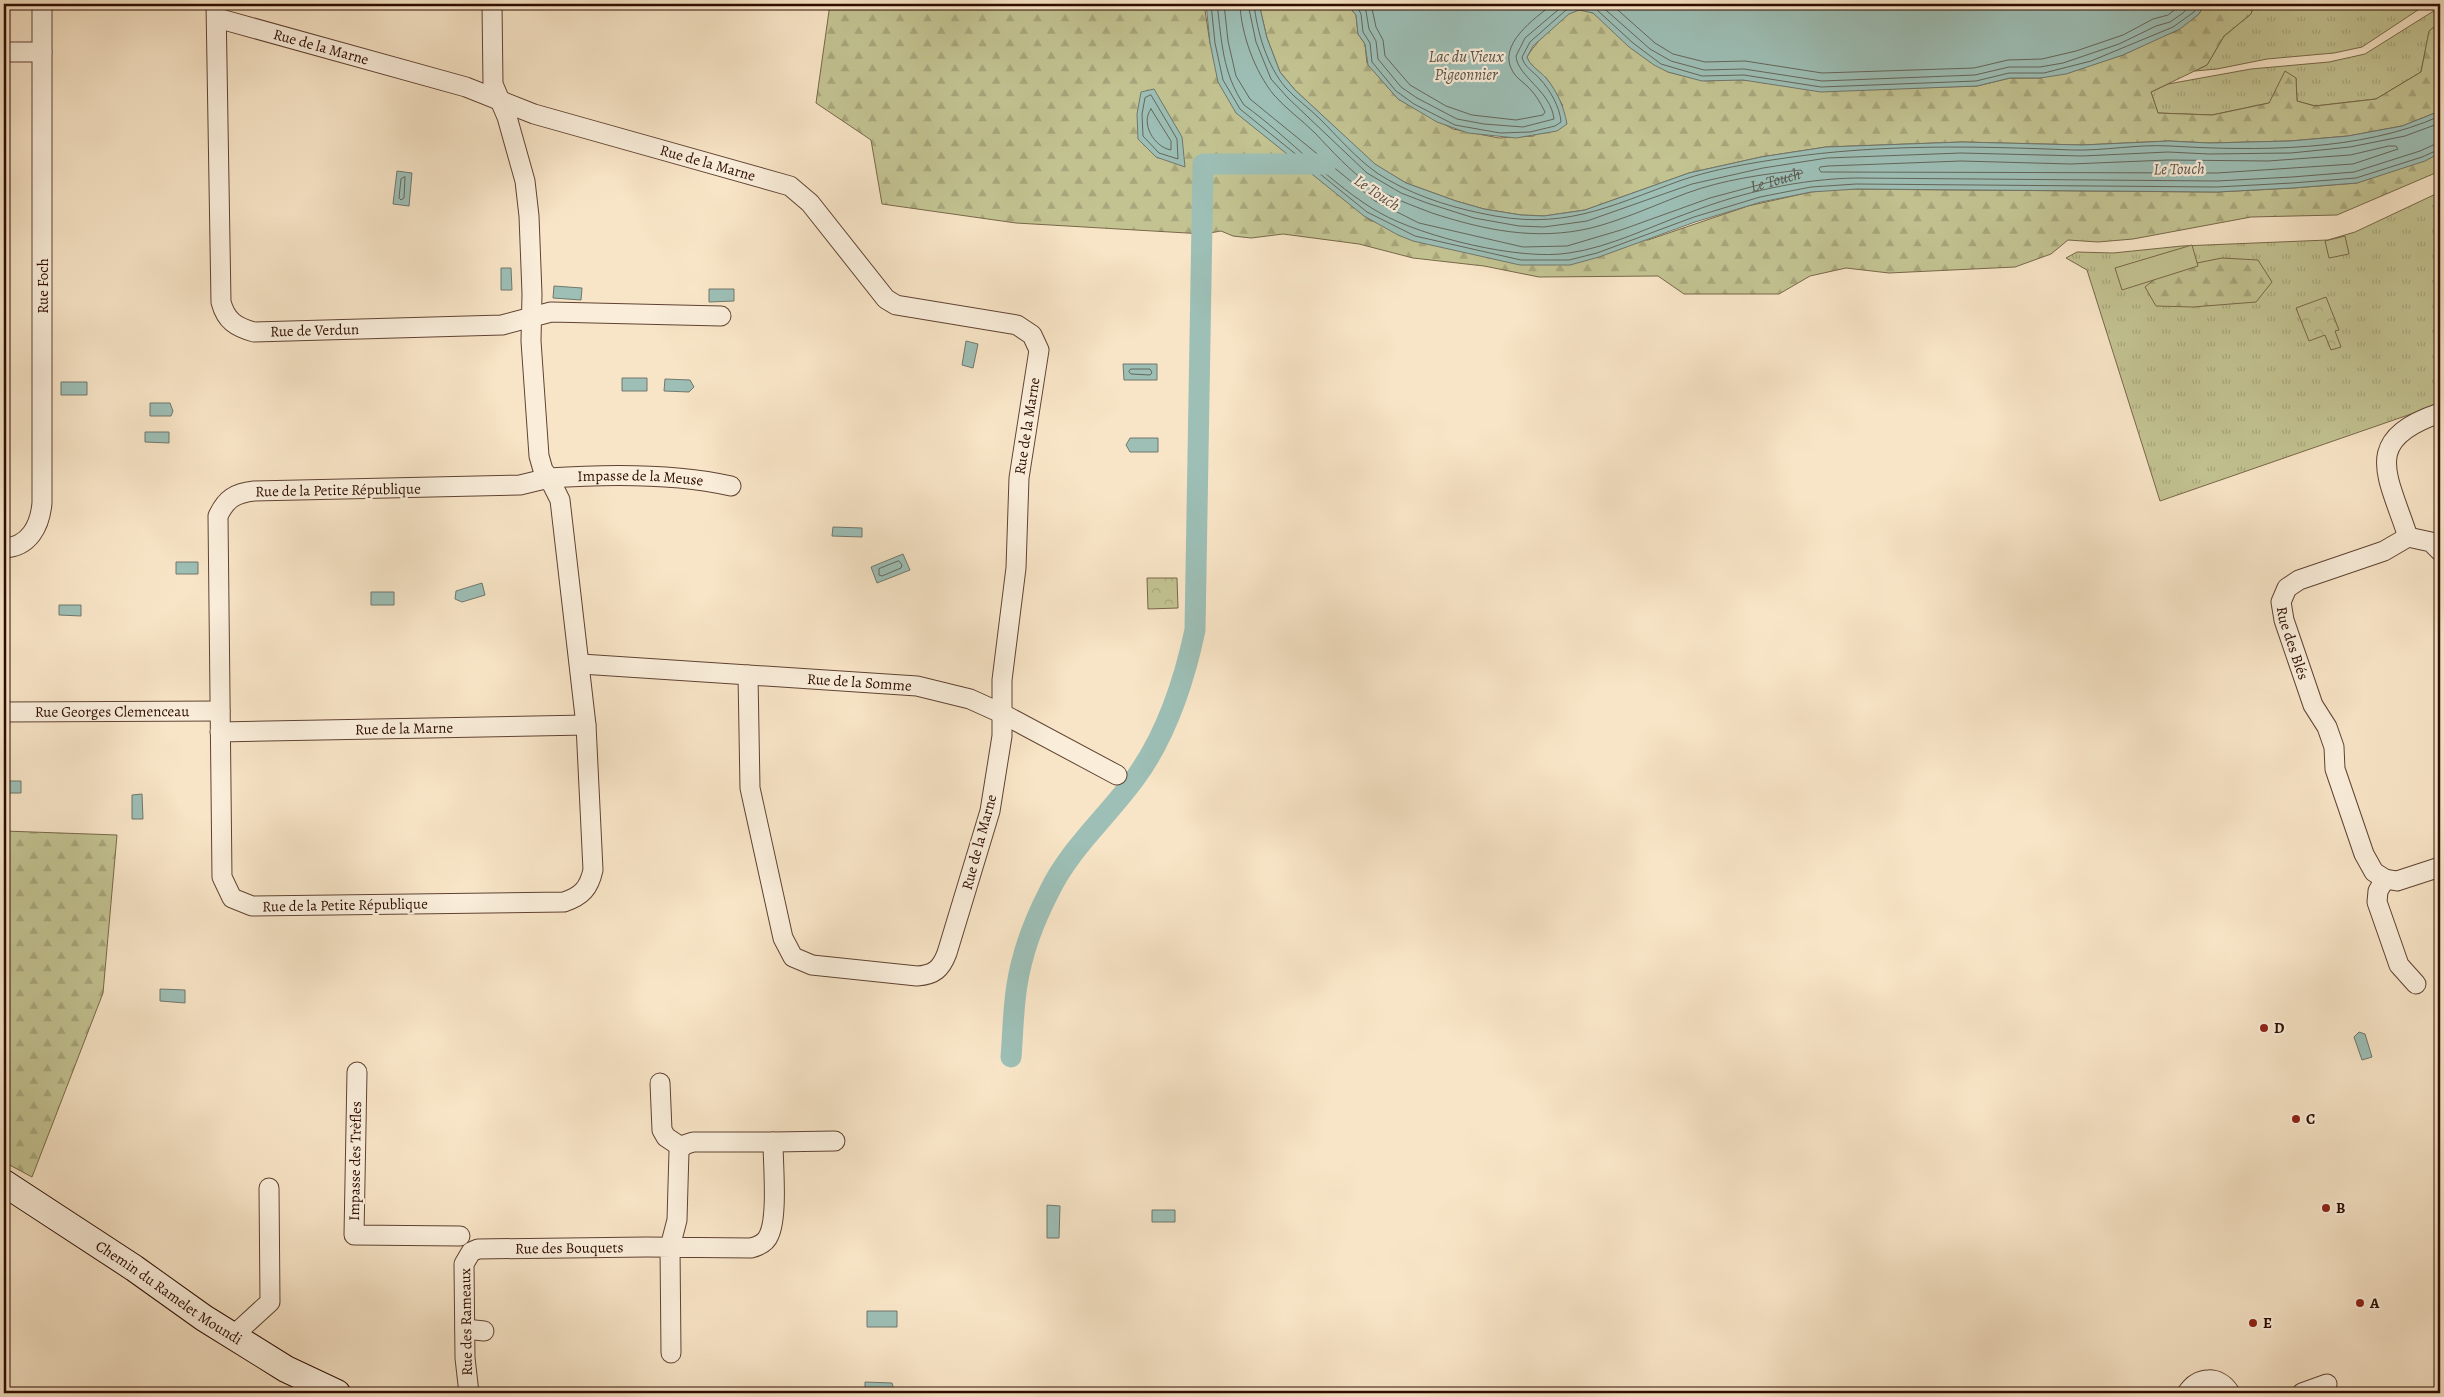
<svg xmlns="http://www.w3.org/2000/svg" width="2444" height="1397" font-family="Alegreya,serif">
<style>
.grass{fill:url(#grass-tufts);stroke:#786849}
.forest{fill:url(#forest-firs);stroke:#786849}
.park{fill:url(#park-crowns);stroke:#786849}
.garden{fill:#c3c392;stroke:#786849}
.water{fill:#9dbfb6;stroke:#70776d}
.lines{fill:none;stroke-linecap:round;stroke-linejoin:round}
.shore{stroke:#65665b;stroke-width:1}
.canal{stroke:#9dbfb6;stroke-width:21}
.minor-casing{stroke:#604232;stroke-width:21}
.secondary-casing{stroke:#2d0c00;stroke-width:28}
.minor{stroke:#faeedb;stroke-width:19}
.secondary{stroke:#faeedb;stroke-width:26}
.poi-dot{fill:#8f2418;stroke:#faeedb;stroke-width:2}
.labels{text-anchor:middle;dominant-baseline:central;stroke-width:4.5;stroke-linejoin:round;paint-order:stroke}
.street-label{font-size:15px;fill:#2d0c00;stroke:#faeedb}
.poi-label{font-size:15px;font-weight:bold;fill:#2d0c00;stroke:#faeedb;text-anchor:start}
.water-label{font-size:16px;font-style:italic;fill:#5a5449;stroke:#faeedb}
</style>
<defs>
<pattern id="grass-tufts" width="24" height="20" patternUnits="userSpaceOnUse" patternTransform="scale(1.25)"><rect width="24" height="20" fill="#c3c392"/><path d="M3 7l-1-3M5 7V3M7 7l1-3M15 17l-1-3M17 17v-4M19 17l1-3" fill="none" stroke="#a8a67c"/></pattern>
<pattern id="forest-firs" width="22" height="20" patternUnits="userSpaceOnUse" patternTransform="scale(1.25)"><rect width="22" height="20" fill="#c3c392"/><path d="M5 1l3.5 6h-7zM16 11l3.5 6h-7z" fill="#a8a67c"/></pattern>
<pattern id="park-crowns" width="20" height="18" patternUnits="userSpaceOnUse" patternTransform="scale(1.25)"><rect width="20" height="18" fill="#c3c392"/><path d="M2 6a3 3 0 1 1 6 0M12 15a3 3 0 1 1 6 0" fill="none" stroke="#a8a67c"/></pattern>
</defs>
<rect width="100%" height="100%" fill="#f8e5c7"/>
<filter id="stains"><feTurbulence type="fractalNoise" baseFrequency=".004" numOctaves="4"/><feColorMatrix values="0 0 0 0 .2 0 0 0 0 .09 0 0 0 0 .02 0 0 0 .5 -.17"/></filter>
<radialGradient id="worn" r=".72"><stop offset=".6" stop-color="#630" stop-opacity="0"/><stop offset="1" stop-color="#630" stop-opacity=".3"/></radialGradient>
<!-- grass -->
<path class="grass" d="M 2254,4 L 2399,4 L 2400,6 L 2404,4 L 2427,4 L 2362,47 L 2334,53 L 2267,59 L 2217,69 L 2195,71 L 2207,65 L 2224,36 L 2251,14 Z
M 2440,7 L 2440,22 L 2429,32 L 2421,72 L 2376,99 L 2315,106 L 2297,101 L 2296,78 L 2269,103 L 2212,115 L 2158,113 L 2151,92 L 2168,84 L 2251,69 L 2329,62 L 2365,54 Z
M 2440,192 L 2440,404 L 2160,501 L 2087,270 L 2066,258 L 2077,252 L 2113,253 L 2182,246 L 2328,240 L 2355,232 Z"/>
<!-- forest -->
<path class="forest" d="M 830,4 L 1204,4 L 1210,43 L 1242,117 L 1371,221 L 1648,240 L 1748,206 L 1811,192 L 1836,189 L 2217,192 L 2293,188 L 2357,183 L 2440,152 L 2440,171 L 2337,215 L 2251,217 L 2133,239 L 2098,242 L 2068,240 L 2051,254 L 2015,267 L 1889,273 L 1846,268 L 1810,276 L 1779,294 L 1684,294 L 1658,276 L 1539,277 L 1484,266 L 1413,258 L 1359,244 L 1283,234 L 1251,238 L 1233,236 L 1221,231 L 1204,234 L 1016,223 L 882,204 L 871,140 L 816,103 Z
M 1259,4 L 1351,4 L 1351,9 L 1356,15 L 1358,34 L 1365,44 L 1367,63 L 1398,99 L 1453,129 L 1499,138 L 1534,136 L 1563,106 L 1549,82 L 1529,62 L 1527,57 C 1534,44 1560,17 1574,11 C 1580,8 1588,11 1593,13 L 1668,72 L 1706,81 L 1728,79 L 1885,89 L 1977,86 L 2010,78 L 2040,78 L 2123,55 L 2161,36 L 2175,32 L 2199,14 L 2204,4 L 2254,4 L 2251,14 L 2224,36 L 2207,65 L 2151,92 L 2158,113 L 2212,115 L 2269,103 L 2285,71 L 2296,78 L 2297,101 L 2315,106 L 2376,99 L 2421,72 L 2429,31 L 2440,22 L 2440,111 L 2402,126 L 2348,136 L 2290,141 L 2209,143 L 2169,141 L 2082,145 L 1962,142 L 1826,147 L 1761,157 L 1689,173 L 1585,210 L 1544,216 L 1521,215 L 1484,209 L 1456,201 L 1406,183 L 1374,164 L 1295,90 L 1280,72 L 1267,38 Z
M 2222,258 L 2258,260 L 2272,282 L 2256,302 L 2193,307 L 2156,306 L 2145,287 L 2167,269 Z
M 4,831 L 117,835 L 103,993 L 32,1177 L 4,1162 Z"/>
<!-- park -->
<path class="park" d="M 2326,297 L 2339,330 L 2335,331 L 2341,347 L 2331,350 L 2325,335 L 2309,341 L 2296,308 Z
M 1147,578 L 1177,578 L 1178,608 L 1148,609 Z"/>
<!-- garden -->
<path class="garden" d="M 2345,236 L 2349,254 L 2329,258 L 2325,241 Z
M 2192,245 L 2198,266 L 2122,290 L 2115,268 Z"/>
<!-- water -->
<path class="water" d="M 1206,4 L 1259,4 L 1267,38 L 1280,72 L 1295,90 L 1375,164 L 1406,183 L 1456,201 L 1484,209 L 1521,215 L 1544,216 L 1585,210 L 1689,173 L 1761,157 L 1826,147 L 1962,142 L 2082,145 L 2169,141 L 2209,143 L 2290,141 L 2348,136 L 2402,126 L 2440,111 L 2440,153 L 2425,161 L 2357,183 L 2293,188 L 2217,192 L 1857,189 L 1811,192 L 1761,202 L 1695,222 L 1599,257 L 1570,265 L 1520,265 L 1413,241 L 1398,235 L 1364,216 L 1236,113 L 1218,82 L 1210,43 Z
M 1351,4 L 2204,4 L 2199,14 L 2180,29 L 2123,55 L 2066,74 L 2040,78 L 2010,78 L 1977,86 L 1821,92 L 1743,80 L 1702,81 L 1668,72 L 1654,65 L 1629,47 L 1593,13 L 1579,10 L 1569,14 L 1533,46 L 1527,57 C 1530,66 1540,71 1546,78 C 1557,91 1564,107 1567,124 L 1557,131 L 1516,138 L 1468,133 L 1437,122 L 1398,99 L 1368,65 L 1365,44 L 1358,34 L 1356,15 L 1351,9 Z
M 1154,89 L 1182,137 L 1185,167 L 1156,157 L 1138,139 L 1137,114 L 1141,92 Z
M 397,171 L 412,173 L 409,206 L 393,204 Z
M 501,268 L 511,268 L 512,290 L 501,290 Z
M 554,286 L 582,288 L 581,300 L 553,298 Z
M 709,289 L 734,289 L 734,301 L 709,302 Z
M 966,341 L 978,344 L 973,368 L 962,365 Z
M 1123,364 L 1157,364 L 1157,380 L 1124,380 Z
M 622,378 L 647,378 L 647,391 L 622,391 Z
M 665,379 L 690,380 L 694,387 L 689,392 L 664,391 Z
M 61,382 L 87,382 L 87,395 L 61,395 Z
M 150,403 L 170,403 L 173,411 L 171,416 L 150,416 Z
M 145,432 L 169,432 L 169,443 L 145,442 Z
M 1130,438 L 1158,438 L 1158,452 L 1130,452 L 1126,445 Z
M 833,527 L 862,528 L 862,537 L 832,536 Z
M 903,554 L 910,570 L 877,583 L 871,567 Z
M 176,562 L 198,562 L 198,574 L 176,574 Z
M 482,583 L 485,595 L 462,602 L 455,599 L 456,591 Z
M 371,592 L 394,592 L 394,605 L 371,605 Z
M 59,605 L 81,605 L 81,616 L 59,615 Z
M 4,781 L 21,781 L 21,793 L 4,793 Z
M 142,794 L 143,819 L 132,819 L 132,795 Z
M 160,989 L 185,990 L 185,1003 L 160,1001 Z
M 2359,1032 L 2365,1034 L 2372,1057 L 2362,1060 L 2354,1037 Z
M 1047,1205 L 1060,1206 L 1059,1238 L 1047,1238 Z
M 1152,1210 L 1175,1210 L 1175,1222 L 1152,1222 Z
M 867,1311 L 897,1311 L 897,1327 L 867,1327 Z
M 865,1382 L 892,1383 L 894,1390 L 891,1393 L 865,1393 Z"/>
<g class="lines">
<!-- shore -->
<g class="shore">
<path d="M 1211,4 L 1215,43 L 1223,80 L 1240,109 L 1367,212 L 1415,236 L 1521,260 L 1569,260 L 1597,253 L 1694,217 L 1760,197 L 1811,187 L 1856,184 L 2217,187 L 2292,183 L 2356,178 L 2422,157 L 2440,149"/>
<path d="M 1217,4 C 1222,42 1222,72 1244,105 C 1290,138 1331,185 1380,213 C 1423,237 1520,261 1569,253 C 1611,247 1651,226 1691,212 C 1743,192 1800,179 1856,178 L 2217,181 L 2292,177 L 2354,172 L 2420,151 L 2440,142"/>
<path id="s1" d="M 1224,4 L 1228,41 L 1236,76 L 1250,99 L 1375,201 L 1419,223 L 1523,247 L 1567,246 L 1621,230 L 1710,198 L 1803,173 L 1801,170 C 1764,174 1722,180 1687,193 C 1655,205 1623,220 1591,228 C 1536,241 1484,230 1432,213 C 1411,205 1389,197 1370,185 C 1350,171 1332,151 1315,133 C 1302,120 1286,109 1274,95 C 1255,72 1241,34 1240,4"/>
<path d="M 1248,4 L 1256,42 L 1271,79 L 1288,98 L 1367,173 L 1401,193 L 1427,203 L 1474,218 L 1519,226 L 1544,227 L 1587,221 L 1692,184 L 1763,168 L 1827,158 L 1961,153 L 2082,156 L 2168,152 L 2209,154 L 2291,153 L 2350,147 L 2405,136 L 2440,123"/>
<path d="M 1254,4 C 1257,32 1267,66 1286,88 C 1296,99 1309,108 1320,119 C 1338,137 1356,158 1377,173 C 1407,193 1446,206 1480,213 C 1563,232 1607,207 1682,180 C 1714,169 1751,163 1785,158 C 1879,144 1976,146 2072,150 C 2104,151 2137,144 2170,146 C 2255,151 2361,152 2440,116"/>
<path d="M 1356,4 L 1361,14 L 1363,32 L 1370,43 L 1372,62 L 1396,91 L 1414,104 L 1455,125 L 1500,133 L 1530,132 L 1555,126 L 1561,122 C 1560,107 1550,90 1540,79 C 1533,71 1524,67 1522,57 L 1530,42 L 1566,10 L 1579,5 L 1596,9 L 1633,43 L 1661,64 L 1702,76 L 1744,75 L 1821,87 L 1976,81 L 2009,73 L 2044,73 L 2091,61 L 2173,27 L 2194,12 L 2198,4"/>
<path d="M 1362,4 L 1366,11 L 1369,29 L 1376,41 L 1378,59 L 1401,87 L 1417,98 L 1457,119 L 1484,124 L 1523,127 L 1554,119 C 1551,91 1517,76 1516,56 L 1525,38 L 1565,4"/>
<path d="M 1371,4 L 1376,27 L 1383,40 L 1385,56 L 1410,85 L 1446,106 L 1472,115 L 1516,120 L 1543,115 L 1545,112 C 1541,104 1536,95 1530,89 C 1525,83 1517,79 1513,72 C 1496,45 1535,18 1553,4"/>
<path d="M 1599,4 L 1650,49 L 1671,61 L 1704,70 L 1744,69 L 1822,81 L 1975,75 L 2009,67 L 2040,67 L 2063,63 L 2119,44 L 2156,26 L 2170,22 L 2183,13 L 2191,4"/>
<path d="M 1611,4 L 1655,43 L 1673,54 L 1705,62 L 1745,61 L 1822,73 L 1974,68 L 2008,60 L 2042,59 L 2076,51 L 2123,35 L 2153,19 L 2168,15 L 2182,4"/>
<path d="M 1151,95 L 1177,139 L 1178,159 L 1159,153 L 1143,136 L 1142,114 L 1145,98 Z"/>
<path d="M 1151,109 L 1171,141 L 1171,150 C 1154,147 1140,123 1151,109 Z"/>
<path d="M 2389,146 L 2396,146 L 2398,149 L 2353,164 L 2217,173 L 1821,172 L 1819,169 L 1820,167 L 1828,166 L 1961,161 L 2071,164 L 2168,160 L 2268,161 L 2350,155 Z"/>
<path d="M 405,177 L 404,198 L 401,200 L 399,198 L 401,179 Z"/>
<path d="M 1131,369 L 1150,369 L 1152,373 L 1150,375 L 1131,374 L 1129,372 Z"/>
<path d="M 899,561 L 902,565 L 901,568 L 882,576 L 879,575 L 879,569 Z"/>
</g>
<!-- canal -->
<path class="canal" d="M 1011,1057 C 1013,1034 1013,1009 1017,985 C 1022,953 1034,921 1049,892 C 1070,848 1108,816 1136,777 C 1167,734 1184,682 1195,630 L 1203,164 L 1326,164"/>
<!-- minor casing -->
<g class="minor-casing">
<g id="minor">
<path id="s2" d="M 216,4 L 221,302 C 226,321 236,327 254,332 L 502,325 L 551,312 L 721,316"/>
<path id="s3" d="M 492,4 L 493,84 L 507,117 L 525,181 L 529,216 L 532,294 L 531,341 L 539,456 L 543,470 L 549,478 C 607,474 674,473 731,486"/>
<path id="s4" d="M 217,18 L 466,87 L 534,114 L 790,186 L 810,203 L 886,299 L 896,305 L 1017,325 L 1032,335 L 1039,350 L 1019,478 L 1016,568 L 1002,680 L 1002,736 L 990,811 L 947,953 C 941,969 934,975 917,976 L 812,965 L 793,957 L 783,938 L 750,788 L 748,675"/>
<path d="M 4,52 L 42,52"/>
<path d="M 549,478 L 560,500 L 586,725 L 593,870 C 589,888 582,896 564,902 L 252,906 L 232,898 L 222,877 L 218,516 C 226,499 235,493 254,491 L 520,485 Z"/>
<path id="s5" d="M 2408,537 L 2384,551 L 2299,580 L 2287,588 L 2281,602 L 2284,620 L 2313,705 L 2327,727 L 2334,747 L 2335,769 L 2364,854 L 2374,872 L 2385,879 L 2397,881 L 2440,867"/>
<path d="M 2408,537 C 2388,475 2360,440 2440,413"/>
<path d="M 2408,537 L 2431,542 L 2440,551"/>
<path d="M 4,548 C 29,547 40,526 42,503 L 42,4"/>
<path id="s6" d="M 581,664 L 917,686 L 970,699 L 1001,713 L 1117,775"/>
<path id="s7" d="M 4,712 L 220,711"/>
<path id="s8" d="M 220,732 L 586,725"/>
<path d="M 2385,879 L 2378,891 L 2377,902 L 2399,965 L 2416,984"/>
<path d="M 357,1072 L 354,1235 L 460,1236"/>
<path d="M 660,1083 L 662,1130 L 666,1137 L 681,1147"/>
<path d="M 773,1142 L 835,1141"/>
<path d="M 465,1329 L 484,1331"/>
<path d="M 233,1336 L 270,1302 L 269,1188"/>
<path id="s9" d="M 469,1393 L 465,1358 L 464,1264 L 471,1252 L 478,1249 L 646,1247 L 751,1248 C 759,1246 766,1243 769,1235 C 778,1216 773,1164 773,1142 L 693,1142 L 684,1145 L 679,1151 L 677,1220 L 670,1247 L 671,1353"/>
<path d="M 2187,1393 C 2198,1376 2219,1375 2230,1393"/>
<path d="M 2302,1393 L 2327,1384"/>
</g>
</g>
<!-- secondary casing -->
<g class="secondary-casing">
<g id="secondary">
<path id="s10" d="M 4,1183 L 134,1268 L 204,1318 L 286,1369 L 337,1393"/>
</g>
</g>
<!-- minor -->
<use href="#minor" class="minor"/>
<!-- secondary -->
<use href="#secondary" class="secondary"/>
</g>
<!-- markers -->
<g class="poi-dot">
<circle cx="2264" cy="1028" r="5"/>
<circle cx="2296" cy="1119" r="5"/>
<circle cx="2326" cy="1208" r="5"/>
<circle cx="2360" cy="1303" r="5"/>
<circle cx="2253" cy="1323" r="5"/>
</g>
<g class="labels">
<!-- street labels -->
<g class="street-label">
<text stroke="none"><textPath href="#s4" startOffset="108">Rue de la Marne</textPath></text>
<text stroke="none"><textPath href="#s4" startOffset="512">Rue de la Marne</textPath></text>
<text transform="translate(43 286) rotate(-90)">Rue Foch</text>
<text stroke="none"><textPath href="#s2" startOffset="406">Rue de Verdun</textPath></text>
<text transform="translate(1027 426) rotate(-81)">Rue de la Marne</text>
<text stroke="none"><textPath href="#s3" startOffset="574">Impasse de la Meuse</textPath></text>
<text transform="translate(338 490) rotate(-1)">Rue de la Petite République</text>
<text stroke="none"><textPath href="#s5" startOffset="190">Rue des Blés</textPath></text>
<text stroke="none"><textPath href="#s6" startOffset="279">Rue de la Somme</textPath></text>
<text stroke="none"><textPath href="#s7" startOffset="108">Rue Georges Clemenceau</textPath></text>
<text stroke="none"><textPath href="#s8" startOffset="184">Rue de la Marne</textPath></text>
<text transform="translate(979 842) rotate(-75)">Rue de la Marne</text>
<text transform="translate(345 905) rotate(-1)">Rue de la Petite République</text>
<text transform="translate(355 1161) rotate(-89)">Impasse des Trèfles</text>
<text stroke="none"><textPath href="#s9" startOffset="242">Rue des Bouquets</textPath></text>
<text stroke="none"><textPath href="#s10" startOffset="198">Chemin du Ramelet Moundi</textPath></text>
<text transform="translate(466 1322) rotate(-91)">Rue des Rameaux</text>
</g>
<!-- poi labels -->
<g class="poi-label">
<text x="2274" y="1028">D</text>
<text x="2306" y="1119">C</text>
<text x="2336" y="1208">B</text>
<text x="2370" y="1303">A</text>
<text x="2263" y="1323">E</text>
</g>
<!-- water labels -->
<g class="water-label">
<text x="1466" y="57">Lac du Vieux<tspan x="1466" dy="18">Pigeonnier</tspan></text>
<text transform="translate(2179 169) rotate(-1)">Le Touch</text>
<text stroke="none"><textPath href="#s1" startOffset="680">Le Touch</textPath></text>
<text transform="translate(1377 193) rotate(34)">Le Touch</text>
</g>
</g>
<!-- margin -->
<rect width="2444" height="1397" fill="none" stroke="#f8e5c7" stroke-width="20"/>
<rect x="5" y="5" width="2434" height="1387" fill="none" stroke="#2d0c00" stroke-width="2.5"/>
<rect x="10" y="10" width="2424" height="1377" fill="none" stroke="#2d0c00"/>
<rect width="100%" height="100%" filter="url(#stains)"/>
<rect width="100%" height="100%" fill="url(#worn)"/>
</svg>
